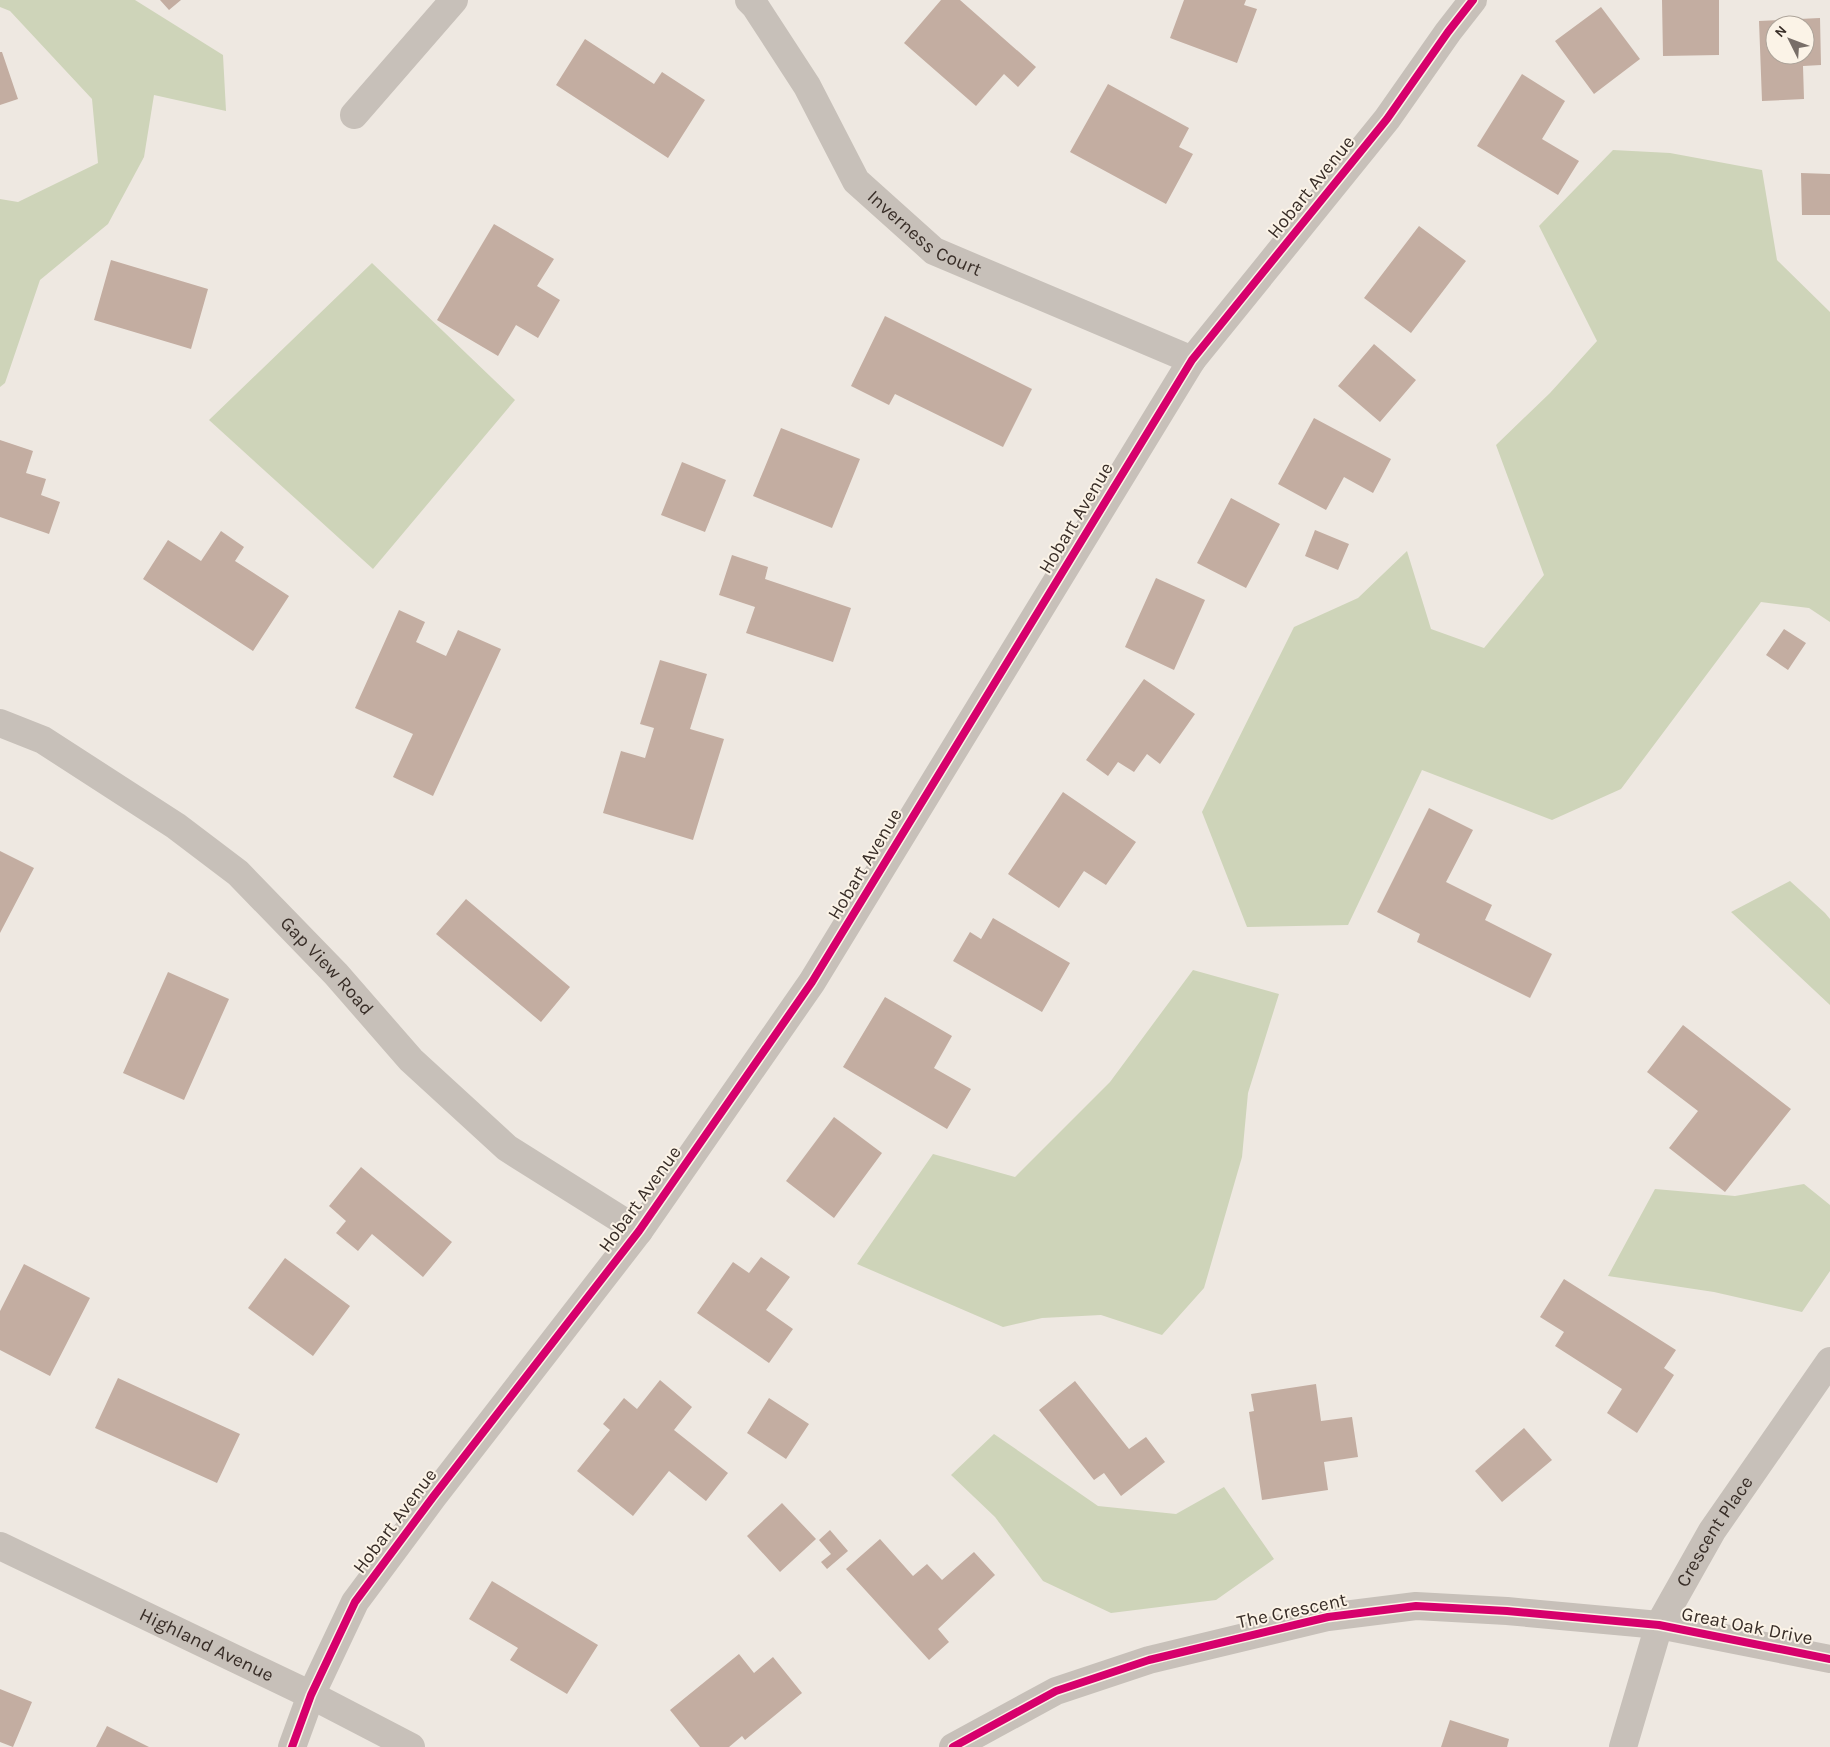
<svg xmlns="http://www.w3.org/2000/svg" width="1830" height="1747" font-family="Karla,sans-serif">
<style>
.green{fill:#ced4b9}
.building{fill:#c3ada1;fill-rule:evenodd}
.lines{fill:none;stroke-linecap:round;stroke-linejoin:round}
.street{stroke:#c7c0b9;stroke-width:28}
.cycleway-casing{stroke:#fbf3e7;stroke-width:11}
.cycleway{stroke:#d6006c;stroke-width:8}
.labels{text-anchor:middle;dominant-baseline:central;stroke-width:4;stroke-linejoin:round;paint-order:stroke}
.street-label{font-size:19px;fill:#382d27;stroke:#fbf3e7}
</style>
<rect width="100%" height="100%" fill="#eee8e1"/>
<!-- green -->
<path class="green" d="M 0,0 L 135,0 L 223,55 L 226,111 L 154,95 L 144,157 L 108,224 L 40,280 L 5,383 L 0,387 L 0,199 L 18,202 L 98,163 L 92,99 L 10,11 L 0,7 Z
M 1613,150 L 1670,153 L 1762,170 L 1777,260 L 1830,312 L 1830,622 L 1809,608 L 1761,602 L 1621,789 L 1552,820 L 1422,770 L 1348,925 L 1247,927 L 1202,812 L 1294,627 L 1358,598 L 1407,551 L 1431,629 L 1484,648 L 1544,575 L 1496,445 L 1550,393 L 1597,341 L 1539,226 Z
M 372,263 L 515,400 L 373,569 L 209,420 Z
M 1790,881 L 1825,913 L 1830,919 L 1830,1005 L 1731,912 Z
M 1193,970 L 1279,994 L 1248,1093 L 1242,1157 L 1204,1288 L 1162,1335 L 1101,1315 L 1042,1318 L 1003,1327 L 857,1264 L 933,1154 L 1015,1177 L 1110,1082 Z
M 1804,1184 L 1830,1205 L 1830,1271 L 1802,1312 L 1714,1292 L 1608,1276 L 1655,1189 L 1735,1196 Z
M 994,1434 L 1098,1506 L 1176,1514 L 1224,1487 L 1274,1559 L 1216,1600 L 1111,1613 L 1043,1581 L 995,1517 L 951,1475 Z"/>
<!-- building -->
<path class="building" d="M 160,0 L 181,0 L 169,10 Z
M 941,0 L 960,0 L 1036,67 L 1018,87 L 1004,74 L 976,106 L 904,43 Z
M 1184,0 L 1246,0 L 1244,5 L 1257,9 L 1237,63 L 1170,38 Z
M 1662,0 L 1719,0 L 1719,55 L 1663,56 Z
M 1601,7 L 1640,59 L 1594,94 L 1555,41 Z
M 1820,18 L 1821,65 L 1803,66 L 1804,99 L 1762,101 L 1759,21 ZM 1775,25 L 1805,25 L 1805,55 L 1775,55 Z
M 585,39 L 654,84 L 662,72 L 705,100 L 668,158 L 556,85 Z
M 0,52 L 2,52 L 18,99 L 0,105 Z
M 1522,74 L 1565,101 L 1542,139 L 1579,161 L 1558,195 L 1477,146 Z
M 1108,84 L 1189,128 L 1179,147 L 1193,154 L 1166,204 L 1070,152 Z
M 1801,173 L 1830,174 L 1830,215 L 1802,215 Z
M 494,224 L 554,259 L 537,286 L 560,300 L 538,338 L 516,325 L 498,356 L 437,320 Z
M 1419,226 L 1466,261 L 1411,333 L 1364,298 Z
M 111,260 L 208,289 L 191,349 L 94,320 Z
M 885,316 L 1032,389 L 1003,447 L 895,394 L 889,405 L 851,386 Z
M 1374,344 L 1416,380 L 1380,422 L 1338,386 Z
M 1314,418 L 1391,459 L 1373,493 L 1344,477 L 1326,510 L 1278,484 Z
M 781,428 L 860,459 L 832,528 L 753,496 Z
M 0,440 L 33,451 L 26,473 L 46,479 L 41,495 L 60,502 L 49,534 L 0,517 Z
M 682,462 L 726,480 L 705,532 L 661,515 Z
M 1231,498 L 1280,524 L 1246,588 L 1197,563 Z
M 1315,530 L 1349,544 L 1338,570 L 1305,556 Z
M 221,531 L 244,547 L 235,561 L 289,596 L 253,651 L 143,579 L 168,540 L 201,561 Z
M 732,555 L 768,567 L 765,579 L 851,608 L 833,662 L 746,633 L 755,607 L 719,595 Z
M 1156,578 L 1205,600 L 1174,670 L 1125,647 Z
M 399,610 L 425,622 L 416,642 L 446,656 L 458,630 L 501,649 L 433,796 L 393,777 L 413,734 L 355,708 Z
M 1784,629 L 1806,643 L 1788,670 L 1766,655 Z
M 660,660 L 707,674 L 690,729 L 724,739 L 693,840 L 603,813 L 621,751 L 645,758 L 654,728 L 640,724 Z
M 1144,679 L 1195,714 L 1160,764 L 1147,754 L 1134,772 L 1118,762 L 1108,776 L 1086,760 Z
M 1063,792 L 1136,842 L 1106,885 L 1084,871 L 1059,908 L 1008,874 Z
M 1429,808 L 1473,830 L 1446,882 L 1492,905 L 1485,920 L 1552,954 L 1530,998 L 1417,942 L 1420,934 L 1377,912 Z
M 0,851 L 34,868 L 0,933 Z
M 466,899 L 570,987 L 541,1022 L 436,934 Z
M 993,918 L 1070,963 L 1042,1012 L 953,961 L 970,932 L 981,939 Z
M 168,972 L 229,999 L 184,1100 L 123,1073 Z
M 885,997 L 952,1036 L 934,1068 L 971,1089 L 947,1129 L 843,1067 Z
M 1683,1025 L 1791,1109 L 1725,1192 L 1669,1148 L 1698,1111 L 1647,1072 Z
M 834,1117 L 882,1153 L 834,1218 L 786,1181 Z
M 361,1167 L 452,1242 L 423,1277 L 372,1234 L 358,1251 L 336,1233 L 346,1221 L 329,1206 Z
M 761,1257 L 790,1277 L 766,1310 L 793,1329 L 769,1363 L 697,1313 L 733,1262 L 749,1273 Z
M 285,1258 L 350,1306 L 313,1356 L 248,1308 Z
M 24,1264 L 90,1298 L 50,1376 L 0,1350 L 0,1311 Z
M 1564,1279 L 1676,1350 L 1664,1368 L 1674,1375 L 1637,1433 L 1607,1413 L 1622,1389 L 1555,1346 L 1564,1332 L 1540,1317 Z
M 118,1378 L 240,1434 L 217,1483 L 95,1428 Z
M 660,1380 L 692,1407 L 674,1430 L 728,1473 L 706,1501 L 669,1471 L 633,1516 L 577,1471 L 610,1430 L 603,1424 L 624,1398 L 637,1409 Z
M 1075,1381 L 1129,1449 L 1146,1437 L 1165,1462 L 1121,1496 L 1104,1473 L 1094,1480 L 1039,1410 Z
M 1316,1384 L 1321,1421 L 1352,1417 L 1358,1457 L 1324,1462 L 1328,1490 L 1262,1500 L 1249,1412 L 1254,1411 L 1251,1394 Z
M 769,1398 L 809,1424 L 786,1459 L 747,1433 Z
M 1524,1428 L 1552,1460 L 1502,1502 L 1475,1471 Z
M 782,1503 L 816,1539 L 780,1572 L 747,1536 Z
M 830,1530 L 848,1551 L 827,1569 L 821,1562 L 831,1554 L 819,1540 Z
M 880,1539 L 913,1576 L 927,1564 L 942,1580 L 974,1552 L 995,1575 L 938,1629 L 949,1642 L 929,1660 L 846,1569 Z
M 492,1581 L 598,1645 L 567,1694 L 510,1660 L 518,1648 L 469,1619 Z
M 739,1654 L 754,1673 L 773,1657 L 802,1693 L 745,1740 L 742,1736 L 729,1747 L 700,1747 L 670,1710 Z
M 0,1689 L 32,1702 L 13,1747 L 0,1742 Z
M 1450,1720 L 1509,1739 L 1507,1747 L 1441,1747 Z
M 107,1726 L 149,1747 L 96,1747 Z"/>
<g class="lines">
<!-- street -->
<g class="street">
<path id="s1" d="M 749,0 L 755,6 L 807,86 L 856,181 L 934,251 L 1192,360"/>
<path d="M 354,115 L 454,0"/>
<path id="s2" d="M 0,723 L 43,740 L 176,826 L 238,873 L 336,974 L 411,1060 L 507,1148 L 639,1231"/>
<path id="s3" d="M 0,1546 L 311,1695 L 411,1747"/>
<path d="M 292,1747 L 311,1695 L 355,1602 L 433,1497 L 639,1231 L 812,982 L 1192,360 L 1387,119 L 1448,32 L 1473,0"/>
<path d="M 953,1747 L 1056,1691 L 1149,1660 L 1328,1617 L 1416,1606 L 1507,1611 L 1659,1625 L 1830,1659"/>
<path id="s4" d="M 1623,1747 L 1659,1625 L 1712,1531 L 1830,1361"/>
</g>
<!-- cycleway casing -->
<g class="cycleway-casing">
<path id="cycleway" d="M 292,1747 L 311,1695 L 355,1602 L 433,1497 L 639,1231 L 812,982 L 1192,360 L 1387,119 L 1448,32 L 1473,0
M 953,1747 L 1056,1691 L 1149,1660 L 1328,1617 L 1416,1606 L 1507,1611 L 1659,1625 L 1830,1659"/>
</g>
<!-- cycleway -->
<use href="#cycleway" class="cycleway"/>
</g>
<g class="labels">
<!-- street labels -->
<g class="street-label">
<text transform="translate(1311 187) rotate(-51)">Hobart Avenue</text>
<text stroke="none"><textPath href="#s1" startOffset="298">Inverness Court</textPath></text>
<text transform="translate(1076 518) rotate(-59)">Hobart Avenue</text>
<text transform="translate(865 864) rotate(-59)">Hobart Avenue</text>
<text stroke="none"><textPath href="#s2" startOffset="411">Gap View Road</textPath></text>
<text transform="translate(640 1199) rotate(-54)">Hobart Avenue</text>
<text transform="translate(395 1521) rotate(-53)">Hobart Avenue</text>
<text stroke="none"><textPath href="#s4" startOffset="236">Crescent Place</textPath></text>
<text transform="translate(1292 1611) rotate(-12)">The Crescent</text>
<text transform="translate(1747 1626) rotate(11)">Great Oak Drive</text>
<text stroke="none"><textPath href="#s3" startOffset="229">Highland Avenue</textPath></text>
</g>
</g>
<!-- north arrow -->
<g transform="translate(1790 40) rotate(312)"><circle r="24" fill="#fbf3e7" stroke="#ada49a"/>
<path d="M0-4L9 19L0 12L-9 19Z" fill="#786e68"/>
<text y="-8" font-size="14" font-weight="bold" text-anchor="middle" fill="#382d27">N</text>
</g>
</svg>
